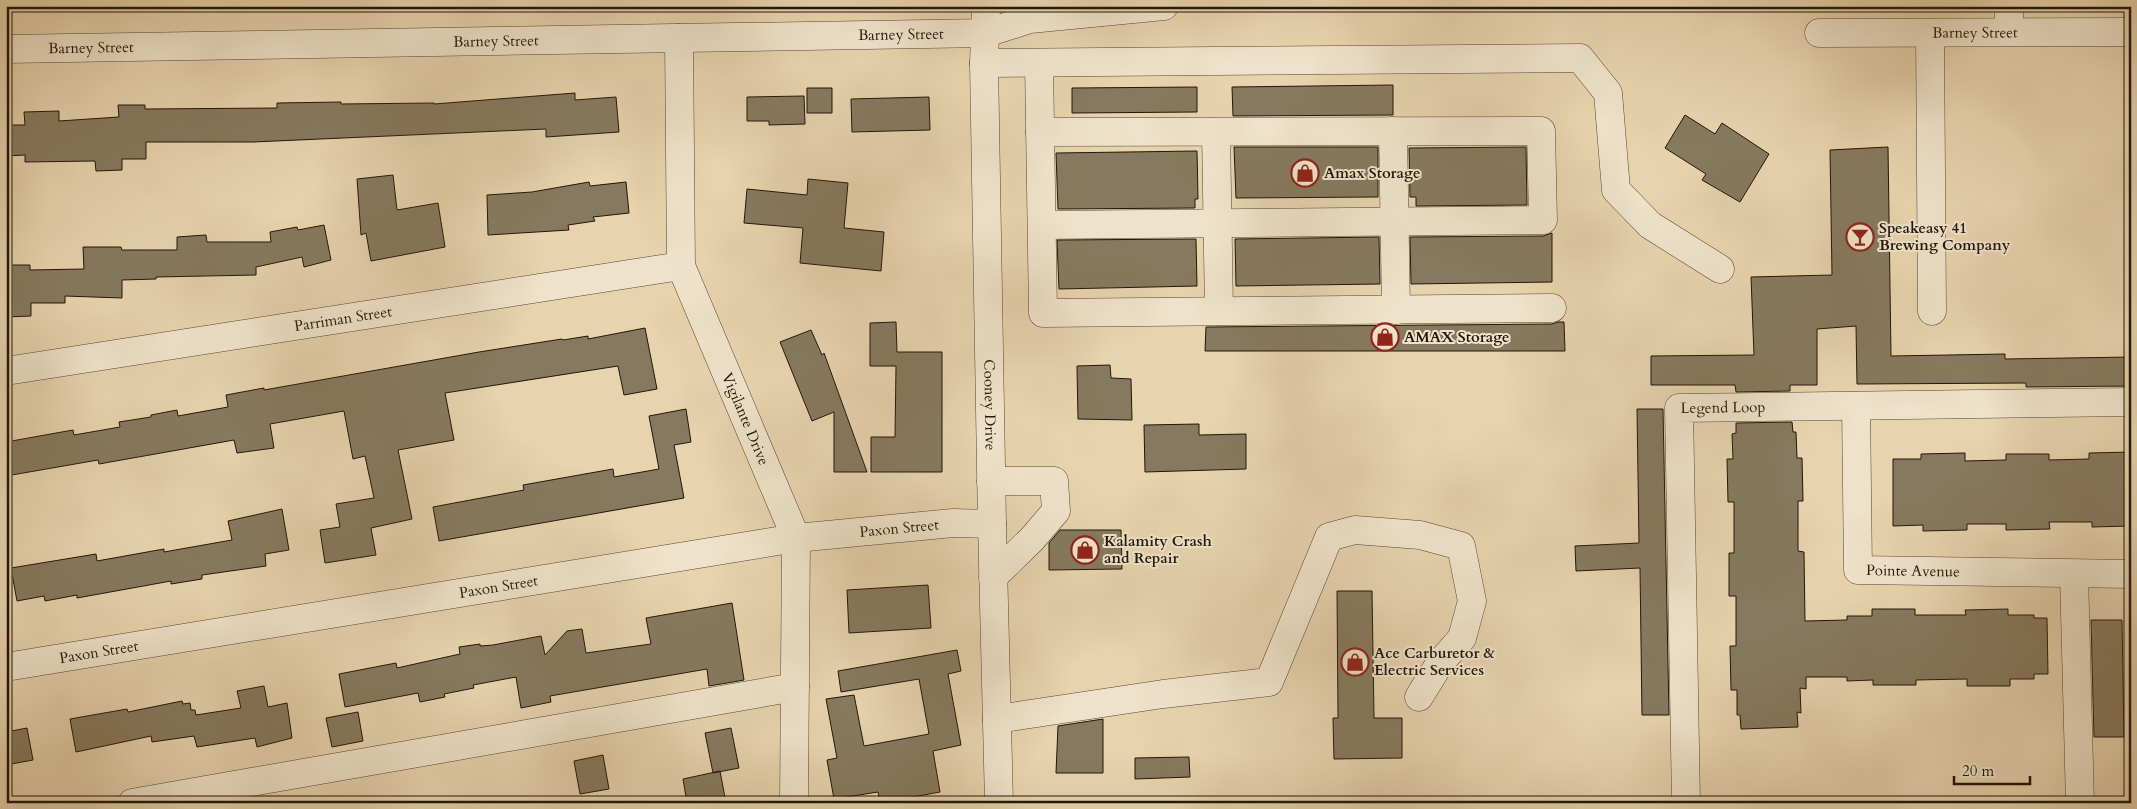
<svg xmlns="http://www.w3.org/2000/svg" width="2137" height="809" font-family="Cardo,serif">
<style>
.building{fill:#87795f;stroke:#20170a}
.lines{fill:none;stroke-linecap:round;stroke-linejoin:round}
.minor-casing{stroke:#524633;stroke-width:29}
.minor{stroke:#efe2ca;stroke-width:28}
.labels{text-anchor:middle;dominant-baseline:central;stroke-width:4;stroke-linejoin:round;paint-order:stroke}
.street-label{font-size:15px;fill:#20170a;stroke:#efe2ca}
.poi-label{font-size:15px;font-weight:bold;fill:#20170a;stroke:#efe2ca;text-anchor:start}
</style>
<rect width="100%" height="100%" fill="#e7d3ad"/>
<filter id="stains"><feTurbulence type="fractalNoise" baseFrequency=".004" numOctaves="4"/><feColorMatrix values="0 0 0 0 .2 0 0 0 0 .09 0 0 0 0 .02 0 0 0 .5 -.17"/></filter>
<radialGradient id="worn" r=".72"><stop offset=".6" stop-color="#630" stop-opacity="0"/><stop offset="1" stop-color="#630" stop-opacity=".3"/></radialGradient>
<!-- building -->
<path class="building" d="M 1393,85 L 1393,115 L 1233,116 L 1232,87 Z
M 1197,87 L 1197,112 L 1072,113 L 1072,88 Z
M 807,88 L 832,88 L 832,113 L 807,113 Z
M 575,93 L 575,100 L 616,97 L 619,132 L 546,137 L 546,129 L 253,142 L 146,142 L 146,159 L 122,159 L 122,170 L 96,171 L 95,161 L 25,162 L 25,155 L 6,156 L 6,125 L 25,125 L 24,112 L 59,111 L 59,121 L 119,117 L 118,105 L 145,105 L 145,109 L 277,108 L 277,103 L 341,102 L 341,104 L 434,103 L 434,104 Z
M 804,96 L 805,124 L 769,125 L 769,121 L 747,121 L 747,97 Z
M 929,97 L 930,130 L 852,132 L 851,99 Z
M 1685,115 L 1715,134 L 1722,123 L 1769,154 L 1740,202 L 1702,180 L 1706,174 L 1665,148 Z
M 1234,147 L 1378,147 L 1378,197 L 1236,198 Z
M 1526,147 L 1527,205 L 1416,206 L 1416,197 L 1410,197 L 1409,148 Z
M 1888,147 L 1891,356 L 2005,354 L 2005,359 L 2131,357 L 2131,386 L 2026,387 L 2026,383 L 1857,384 L 1856,326 L 1817,329 L 1817,385 L 1790,385 L 1790,391 L 1736,392 L 1735,385 L 1651,385 L 1651,356 L 1754,355 L 1751,277 L 1832,275 L 1830,150 Z
M 1197,151 L 1198,199 L 1195,199 L 1195,208 L 1058,209 L 1056,153 Z
M 393,175 L 397,210 L 438,203 L 445,247 L 371,261 L 366,233 L 361,235 L 357,179 Z
M 808,179 L 848,183 L 844,228 L 884,232 L 881,271 L 800,263 L 803,228 L 744,223 L 747,189 L 807,195 Z
M 589,182 L 590,186 L 626,182 L 629,213 L 593,217 L 595,221 L 568,225 L 569,230 L 488,235 L 487,195 L 532,192 Z
M 324,225 L 331,260 L 304,267 L 302,257 L 256,267 L 256,275 L 156,277 L 156,279 L 122,280 L 122,298 L 65,296 L 65,303 L 31,303 L 31,316 L 6,317 L 6,265 L 30,265 L 30,270 L 84,269 L 83,247 L 121,247 L 122,250 L 177,250 L 177,237 L 206,235 L 207,242 L 271,242 L 270,232 L 297,227 L 298,230 Z
M 1552,233 L 1552,282 L 1411,284 L 1410,237 L 1543,236 Z
M 1379,237 L 1380,284 L 1236,286 L 1235,239 Z
M 1196,239 L 1197,286 L 1059,289 L 1057,240 Z
M 896,322 L 897,352 L 942,352 L 942,472 L 871,472 L 871,437 L 895,437 L 896,366 L 870,366 L 870,323 Z
M 1558,322 L 1564,322 L 1565,351 L 1205,351 L 1206,327 L 1552,324 Z
M 645,328 L 657,389 L 624,395 L 618,366 L 445,393 L 454,440 L 398,450 L 412,519 L 371,528 L 376,555 L 325,563 L 320,530 L 340,527 L 336,504 L 374,498 L 365,456 L 353,459 L 344,411 L 270,424 L 274,448 L 237,453 L 234,440 L 99,464 L 98,460 L 6,476 L 6,442 L 73,430 L 74,435 L 120,427 L 119,422 L 151,417 L 151,415 L 177,410 L 178,416 L 228,407 L 226,395 L 264,388 L 264,390 L 479,352 L 562,339 L 563,340 L 588,336 L 588,339 Z
M 811,330 L 822,355 L 824,353 L 867,472 L 834,472 L 834,412 L 812,421 L 780,342 Z
M 1110,365 L 1111,378 L 1131,379 L 1132,420 L 1078,419 L 1077,366 Z
M 686,409 L 691,442 L 674,445 L 684,498 L 439,541 L 433,507 L 524,490 L 523,485 L 613,469 L 614,477 L 659,469 L 649,416 Z
M 1637,409 L 1663,409 L 1669,715 L 1642,715 L 1640,568 L 1576,571 L 1575,546 L 1639,543 Z
M 1792,422 L 1793,432 L 1796,432 L 1797,458 L 1802,458 L 1803,501 L 1798,501 L 1798,551 L 1804,552 L 1805,621 L 1847,620 L 1847,616 L 1872,616 L 1872,609 L 1915,609 L 1915,615 L 1966,615 L 1965,610 L 2008,609 L 2008,615 L 2034,615 L 2034,618 L 2047,618 L 2048,674 L 2034,674 L 2034,679 L 2010,679 L 2010,686 L 1967,686 L 1967,679 L 1916,680 L 1916,685 L 1873,685 L 1873,680 L 1847,681 L 1847,677 L 1806,677 L 1806,689 L 1800,688 L 1801,713 L 1797,712 L 1798,727 L 1741,729 L 1740,715 L 1737,715 L 1737,690 L 1731,690 L 1730,646 L 1736,646 L 1736,596 L 1729,596 L 1729,553 L 1734,553 L 1734,502 L 1728,502 L 1727,459 L 1733,459 L 1732,434 L 1736,433 L 1736,423 Z
M 1199,424 L 1199,435 L 1246,434 L 1246,469 L 1145,472 L 1144,425 Z
M 2131,452 L 2130,526 L 2092,527 L 2092,522 L 2049,522 L 2050,529 L 2006,530 L 2006,524 L 1967,524 L 1967,530 L 1923,531 L 1923,525 L 1893,526 L 1893,459 L 1921,459 L 1921,454 L 1965,453 L 1965,461 L 2006,460 L 2006,454 L 2049,454 L 2049,460 L 2089,459 L 2089,453 Z
M 282,509 L 289,550 L 265,554 L 266,566 L 202,575 L 202,579 L 171,584 L 171,581 L 77,598 L 77,595 L 45,601 L 44,596 L 17,601 L 11,568 L 96,554 L 97,561 L 164,549 L 164,552 L 232,540 L 228,521 Z
M 1060,530 L 1121,530 L 1122,569 L 1049,570 L 1049,543 Z
M 928,585 L 931,628 L 849,633 L 847,590 Z
M 1337,591 L 1372,591 L 1374,718 L 1402,718 L 1402,758 L 1334,759 L 1333,718 L 1338,718 Z
M 732,603 L 744,680 L 709,686 L 707,669 L 550,696 L 551,702 L 521,708 L 516,677 L 473,685 L 474,688 L 444,694 L 445,697 L 420,702 L 418,693 L 345,707 L 339,674 L 396,663 L 397,668 L 460,654 L 459,647 L 480,644 L 480,646 L 493,645 L 541,636 L 545,655 L 567,631 L 582,629 L 586,653 L 651,644 L 646,618 Z
M 2091,620 L 2122,620 L 2124,737 L 2094,737 Z
M 957,650 L 961,671 L 948,674 L 961,745 L 933,751 L 940,792 L 880,803 L 878,792 L 834,799 L 827,760 L 837,758 L 826,699 L 854,695 L 864,746 L 929,734 L 919,679 L 841,692 L 838,671 Z
M 264,686 L 268,707 L 287,703 L 292,738 L 257,747 L 255,738 L 197,747 L 194,736 L 152,742 L 151,736 L 76,752 L 70,719 L 127,709 L 128,712 L 182,701 L 183,704 L 190,703 L 191,710 L 195,710 L 196,715 L 241,708 L 237,691 Z
M 358,712 L 363,741 L 332,747 L 326,718 Z
M 1103,719 L 1103,773 L 1056,773 L 1058,726 Z
M 27,728 L 33,760 L 6,765 L 6,732 Z
M 731,728 L 739,768 L 713,773 L 705,733 Z
M 603,755 L 609,789 L 580,794 L 574,761 Z
M 1189,757 L 1190,777 L 1135,779 L 1135,758 Z
M 720,771 L 726,803 L 687,803 L 683,779 Z"/>
<g class="lines">
<!-- minor casing -->
<g class="minor-casing">
<g id="minor">
<path id="s1" d="M 986,6 L 984,63 L 992,524 L 999,803"/>
<path d="M 2009,6 L 2009,32"/>
<path id="s2" d="M 1819,33 L 2131,32"/>
<path d="M 1930,33 L 1932,311"/>
<path id="s3" d="M 679,38 L 681,266 L 796,538 L 794,803"/>
<path id="s4" d="M 6,49 L 986,33 L 1030,19 L 1164,6"/>
<path d="M 984,63 L 1580,58 L 1608,93 L 1616,190 L 1650,225 L 1720,269"/>
<path d="M 1039,63 L 1043,313 L 1552,308"/>
<path d="M 1393,131 L 1396,310"/>
<path d="M 1040,132 L 1541,131 L 1543,220 L 1042,225"/>
<path d="M 1216,132 L 1219,311"/>
<path id="s5" d="M 6,371 L 681,266"/>
<path id="s6" d="M 1856,406 L 1858,570 L 2131,574"/>
<path d="M 991,481 L 1054,481 L 1056,511 L 1032,539 L 993,577"/>
<path d="M 2074,574 L 2080,803"/>
<path id="s7" d="M 6,667 L 796,538 L 953,523 L 992,524"/>
<path d="M 997,719 L 1163,694 L 1269,682 L 1329,537 L 1355,530 L 1420,535 L 1461,546 L 1472,601 L 1462,638 L 1440,663 L 1419,697"/>
<path d="M 132,803 L 795,687"/>
<path id="s8" d="M 1686,803 L 1679,408 L 2131,402"/>
</g>
</g>
<!-- minor -->
<use href="#minor" class="minor"/>
</g>
<!-- icons -->
<defs>
<g id="shop-ring" transform="scale(1.4375)"><circle r="9.5" fill="#efe2ca" stroke="#8f2418" stroke-width="1.5"/><path d="M-5-2.5h2.3a2.7 3.5 0 0 1 5.4 0H5L5.5 6h-11ZM-1.5-2.5h3a1.5 2.3 0 0 0-3 0Z" fill="#8f2418"/></g>
<g id="bar-ring" transform="scale(1.4375)"><circle r="9.5" fill="#efe2ca" stroke="#8f2418" stroke-width="1.5"/><path d="M-6-5H6L.8 .8V4.5H3.5V6h-7V4.5H-.8V.8Z" fill="#8f2418"/></g>
</defs>
<g fill-rule="evenodd">
<use href="#shop-ring" x="1305" y="173"/>
<use href="#bar-ring" x="1860" y="237"/>
<use href="#shop-ring" x="1385" y="337"/>
<use href="#shop-ring" x="1085" y="550"/>
<use href="#shop-ring" x="1355" y="662"/>
</g>
<g class="labels">
<!-- street labels -->
<g class="street-label">
<text stroke="none"><textPath href="#s2" startOffset="156">Barney Street</textPath></text>
<text stroke="none"><textPath href="#s4" startOffset="895">Barney Street</textPath></text>
<text stroke="none"><textPath href="#s4" startOffset="490">Barney Street</textPath></text>
<text stroke="none"><textPath href="#s4" startOffset="85">Barney Street</textPath></text>
<text stroke="none"><textPath href="#s5" startOffset="341">Parriman Street</textPath></text>
<text stroke="none"><textPath href="#s1" startOffset="399">Cooney Drive</textPath></text>
<text stroke="none"><textPath href="#s8" startOffset="439">Legend Loop</textPath></text>
<text stroke="none"><textPath href="#s3" startOffset="394">Vigilante Drive</textPath></text>
<text stroke="none"><textPath href="#s7" startOffset="904">Paxon Street</textPath></text>
<text stroke="none"><textPath href="#s6" startOffset="219">Pointe Avenue</textPath></text>
<text stroke="none"><textPath href="#s7" startOffset="499">Paxon Street</textPath></text>
<text stroke="none"><textPath href="#s7" startOffset="94">Paxon Street</textPath></text>
</g>
<!-- poi labels -->
<g class="poi-label">
<text x="1324" y="173">Amax Storage</text>
<text x="1879" y="228">Speakeasy 41<tspan x="1879" dy="17">Brewing Company</tspan></text>
<text x="1404" y="337">AMAX Storage</text>
<text x="1104" y="541">Kalamity Crash<tspan x="1104" dy="17">and Repair</tspan></text>
<text x="1374" y="653">Ace Carburetor &amp;<tspan x="1374" dy="17">Electric Services</tspan></text>
</g>
</g>
<!-- margin -->
<rect width="2137" height="809" fill="none" stroke="#e7d3ad" stroke-width="25"/>
<rect x="8" y="8" width="2122" height="794" fill="none" stroke="#20170a" stroke-width="2.5"/>
<rect x="12" y="12" width="2112" height="784" fill="none" stroke="#20170a"/>
<!-- scale -->
<path d="M1954 776v8h76v-8" fill="none" stroke="#20170a" stroke-width="2.5"/>
<text x="1962" y="776" font-size="15" fill="#20170a" stroke="#efe2ca" stroke-width="4" paint-order="stroke">20 m</text>
<rect width="100%" height="100%" filter="url(#stains)"/>
<rect width="100%" height="100%" fill="url(#worn)"/>
</svg>
